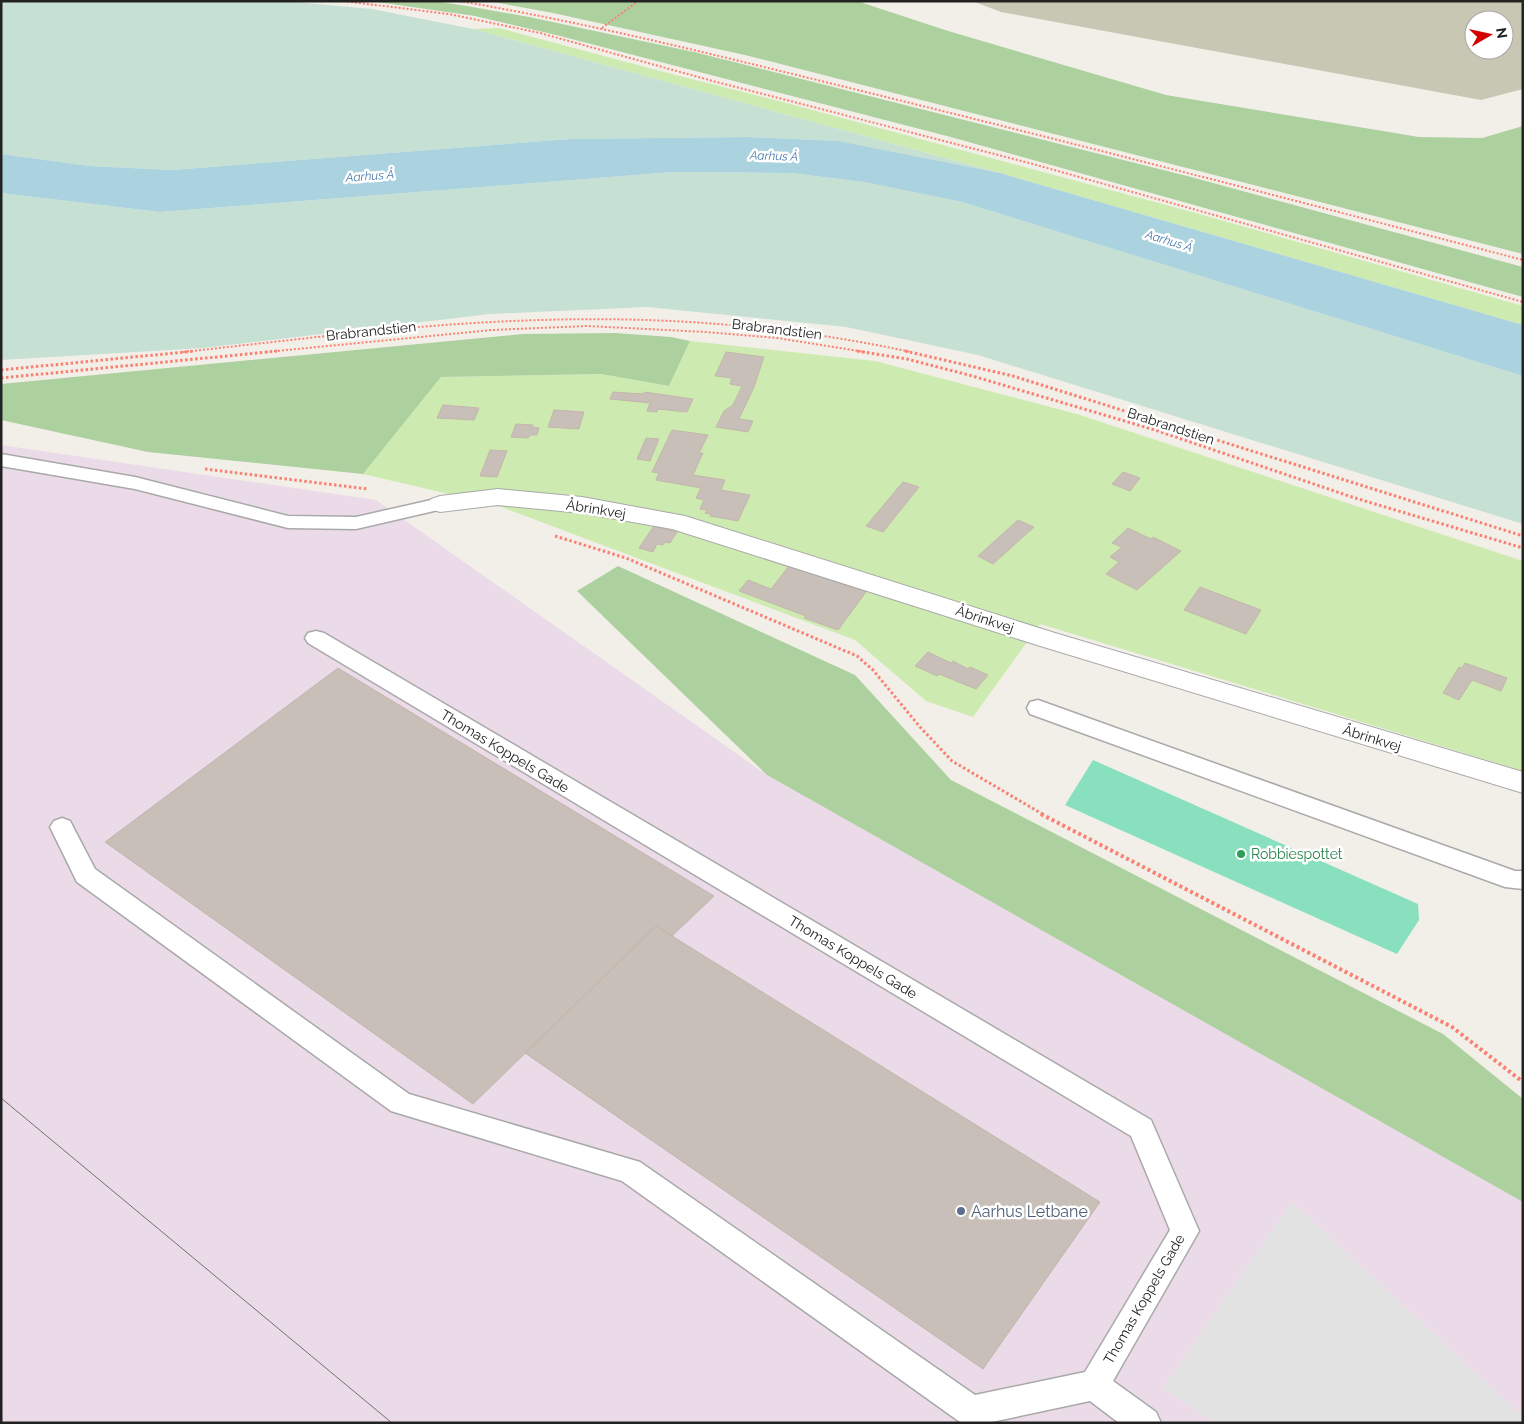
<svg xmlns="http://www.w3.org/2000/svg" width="1524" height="1424" font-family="Raleway,sans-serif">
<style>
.industrial{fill:#ebdbe8}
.construction{fill:#c7c7b4;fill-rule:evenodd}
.grass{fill:#cdebb0}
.forest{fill:#add19e}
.wetland{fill:#c6e0d4}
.pitch{fill:#88e0be}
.parking{fill:#e2e2e2}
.water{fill:#aad3df}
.building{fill:#c7bfb8;stroke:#c4b6ab}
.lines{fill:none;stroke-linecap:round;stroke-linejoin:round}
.lane-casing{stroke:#a9a9a9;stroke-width:3}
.street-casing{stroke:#a9a9a9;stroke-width:2}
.path-far2{stroke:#fa8072;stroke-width:2;stroke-dasharray:2 2;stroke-linecap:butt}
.path-far1{stroke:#fa8072;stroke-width:3;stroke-dasharray:2.5 2.5;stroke-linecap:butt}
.path{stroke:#fa8072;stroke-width:4;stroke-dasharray:3 3;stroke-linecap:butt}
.lane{fill:#fff;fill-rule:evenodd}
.street{fill:#fff;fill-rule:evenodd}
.tram{stroke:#707070;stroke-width:1}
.leisure-dot{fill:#2e9e5b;stroke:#fff;stroke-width:2}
.service-dot{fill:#5c6f8a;stroke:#fff;stroke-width:2}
.labels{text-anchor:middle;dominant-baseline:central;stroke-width:5;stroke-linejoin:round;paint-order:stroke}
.far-water-label{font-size:12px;font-style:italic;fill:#4a7aab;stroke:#fff}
.street-label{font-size:14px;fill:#222;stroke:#fff}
.leisure-label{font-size:14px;fill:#27864d;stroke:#fff;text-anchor:start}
.near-service-label{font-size:16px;fill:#4e5e75;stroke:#fff;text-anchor:start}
</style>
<rect width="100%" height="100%" fill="#f2efe9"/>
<!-- industrial -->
<path class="industrial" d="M 1,445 L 376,500 L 767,775 L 1523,1201 L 1523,1423 L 1,1423 Z"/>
<!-- construction -->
<path class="construction" d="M 972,1 L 1523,1 L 1523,89 L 1481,100 L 1001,12 ZM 1474,20 L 1504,20 L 1504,50 L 1474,50 Z"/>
<!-- grass -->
<path class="grass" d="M 499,28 L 664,72 L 779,101 L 1196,213 L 1523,306 L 1523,325 L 1000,173 L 473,29 Z
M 690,341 L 875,361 L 1077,414 L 1523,561 L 1523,771 L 1040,624 L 973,717 L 926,701 L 855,640 L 496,505 L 363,474 L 441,377 L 601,374 L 669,386 Z"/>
<!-- forest -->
<path class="forest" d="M 370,1 L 433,1 L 467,6 L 529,17 L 694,52 L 1191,177 L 1523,267 L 1523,297 L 947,136 L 556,35 L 475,16 Z
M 488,1 L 857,1 L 945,30 L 1166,95 L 1419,137 L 1482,138 L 1523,126 L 1523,254 L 745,55 L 553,13 Z
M 615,333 L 671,337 L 690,341 L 669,386 L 601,374 L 441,377 L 363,474 L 148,452 L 1,420 L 1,384 L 523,334 Z
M 618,566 L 855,675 L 951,780 L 1443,1034 L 1523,1099 L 1523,1202 L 767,775 L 577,591 Z"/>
<!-- wetland -->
<path class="wetland" d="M 284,1 L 372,9 L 473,29 L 1000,173 L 839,141 L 749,137 L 570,139 L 172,170 L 89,166 L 1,154 L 1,2 Z
M 674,172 L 791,173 L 864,182 L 962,202 L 1523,376 L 1523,524 L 978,355 L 846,327 L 647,307 L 490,314 L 203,348 L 1,360 L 1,193 L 160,212 Z"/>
<!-- pitch -->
<path class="pitch" d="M 1093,760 L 1418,904 L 1419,920 L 1397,954 L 1065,805 Z"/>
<!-- parking -->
<path class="parking" d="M 1292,1202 L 1523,1417 L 1523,1423 L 1216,1423 L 1163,1388 Z"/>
<!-- water -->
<path class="water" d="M 749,137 L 839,141 L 1000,173 L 1523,325 L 1523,376 L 962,202 L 864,182 L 791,173 L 674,172 L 160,212 L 1,193 L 1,154 L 89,166 L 172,170 L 570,139 Z"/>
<!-- building -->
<path class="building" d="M 726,352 L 764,357 L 754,387 L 739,419 L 753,421 L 748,432 L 716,427 L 724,411 L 733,405 L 742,386 L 730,384 L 732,378 L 715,376 Z
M 613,392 L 644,394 L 644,392 L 693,399 L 687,412 L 658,409 L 657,412 L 647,411 L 650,403 L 610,399 Z
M 443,405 L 479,408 L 474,420 L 437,418 Z
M 554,410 L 584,412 L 579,429 L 548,427 Z
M 516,424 L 533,425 L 532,427 L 539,428 L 537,435 L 530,435 L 528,438 L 511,437 Z
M 672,430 L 708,435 L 699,453 L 703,453 L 693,475 L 725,480 L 721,490 L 750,495 L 738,521 L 710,516 L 711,514 L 705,513 L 707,510 L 700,509 L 704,500 L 696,498 L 701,488 L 656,480 L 659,473 L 652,472 Z
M 646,438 L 659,439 L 650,461 L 637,459 Z
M 490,450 L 507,451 L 497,477 L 480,476 Z
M 1123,472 L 1140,478 L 1130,491 L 1112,484 Z
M 903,482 L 919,487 L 883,532 L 866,526 Z
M 1018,520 L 1034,527 L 993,564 L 978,556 Z
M 654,526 L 677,532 L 670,543 L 665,542 L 663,545 L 657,544 L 653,552 L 639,548 Z
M 1128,528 L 1151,539 L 1153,537 L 1181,551 L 1137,590 L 1106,574 L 1119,562 L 1110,557 L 1122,547 L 1112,543 Z
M 789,566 L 866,592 L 838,630 L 804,618 L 806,616 L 739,591 L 748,580 L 771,589 Z
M 1200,587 L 1261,610 L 1246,634 L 1184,610 Z
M 928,652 L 951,663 L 953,661 L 968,669 L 970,667 L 988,675 L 976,689 L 939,674 L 937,676 L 915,666 Z
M 1465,663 L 1507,678 L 1501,691 L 1472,680 L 1459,700 L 1443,693 L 1459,667 L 1462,668 Z
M 338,668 L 714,896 L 672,936 L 656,926 L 473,1104 L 105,842 Z
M 656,926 L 1100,1202 L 983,1369 L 525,1053 Z"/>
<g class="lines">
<!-- lane casing -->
<g class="lane-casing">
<path id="lane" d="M 1,454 L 135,477 L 288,516 L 356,517 L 440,498 L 447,500 L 450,504 L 447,508 L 356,529 L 288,528 L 135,489 L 1,466 Z
M 316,631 L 324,633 L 1151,1120 L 1199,1231 L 1113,1381 L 1156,1412 L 1161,1423 L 1119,1423 L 1090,1401 L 987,1423 L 960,1422 L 622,1181 L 391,1111 L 77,882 L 50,827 L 54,821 L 62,818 L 70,821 L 95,869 L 409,1094 L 640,1162 L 975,1395 L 1085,1372 L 1170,1230 L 1131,1136 L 308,643 L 305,638 L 308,633 Z
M 1038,700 L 1515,871 L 1523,871 L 1523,889 L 1505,887 L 1030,714 L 1027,708 L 1030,702 Z"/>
</g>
<!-- street casing -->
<g class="street-casing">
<path id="street" d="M 498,489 L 582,497 L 685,516 L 1055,633 L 1523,772 L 1523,793 L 1037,645 L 672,529 L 582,513 L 498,505 L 440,512 L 431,509 L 428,504 L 431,499 L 440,496 Z"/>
</g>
<!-- path-far2 -->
<path class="path-far2" d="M 343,1 L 449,14 L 540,33 L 709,80 L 1033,164 L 1523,302
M 459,1 C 600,25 739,61 878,95 C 1093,148 1308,204 1523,260
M 602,28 L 638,1
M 183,352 C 303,339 422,323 542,320 C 665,316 790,326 911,352
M 266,352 L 492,330 L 587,326 L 706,332 L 777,338 L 865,352"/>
<!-- path-far1 -->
<path class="path-far1" d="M 857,351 L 907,359 L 969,375 L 1155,430 L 1355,498 L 1523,548
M 905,351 L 1013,376 L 1523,536
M 1,370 L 195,351
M 1,378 L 278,351
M 205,469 L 368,489
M 555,536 L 626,558 L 857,656 L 873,670 L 920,727 L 952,761 L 1044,815"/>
<!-- path -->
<path class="path" d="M 1041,814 L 1452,1027 L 1523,1082"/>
<!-- lane -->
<use href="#lane" class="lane"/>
<!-- street -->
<use href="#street" class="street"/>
<!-- tram -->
<path class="tram" d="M 1,1098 L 392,1423"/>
</g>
<!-- markers -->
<circle class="leisure-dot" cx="1241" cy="854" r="5"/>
<circle class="service-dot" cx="961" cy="1211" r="5"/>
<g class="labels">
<!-- far-water labels -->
<g class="far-water-label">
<text transform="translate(774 156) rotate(2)">Aarhus Å</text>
<text transform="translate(370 176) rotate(-4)">Aarhus Å</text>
<text transform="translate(1169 241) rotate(17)">Aarhus Å</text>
</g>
<!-- street labels -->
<g class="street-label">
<text transform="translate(777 329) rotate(7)">Brabrandstien</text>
<text transform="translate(371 331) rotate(-6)">Brabrandstien</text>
<text transform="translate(1171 426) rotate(18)">Brabrandstien</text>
<text transform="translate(596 509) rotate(9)">Åbrinkvej</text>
<text transform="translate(985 619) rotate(18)">Åbrinkvej</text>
<text transform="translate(1372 738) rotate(17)">Åbrinkvej</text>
<text transform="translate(505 751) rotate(31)">Thomas Koppels Gade</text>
<text transform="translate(853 957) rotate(31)">Thomas Koppels Gade</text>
<text transform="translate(1144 1299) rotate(-60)">Thomas Koppels Gade</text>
</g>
<!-- leisure labels -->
<g class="leisure-label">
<text x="1251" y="854">Robbiespottet</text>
</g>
<!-- near-service labels -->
<g class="near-service-label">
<text x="971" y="1211">Aarhus Letbane</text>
</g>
</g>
<!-- border -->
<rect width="1524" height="1424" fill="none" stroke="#222222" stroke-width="5"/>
<!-- north arrow -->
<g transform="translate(1489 35) rotate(81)"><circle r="24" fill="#ffffff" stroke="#a7a7a7"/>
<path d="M0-4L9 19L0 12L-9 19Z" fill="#d40000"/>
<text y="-8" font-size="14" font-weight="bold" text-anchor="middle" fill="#222222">N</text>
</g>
</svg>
